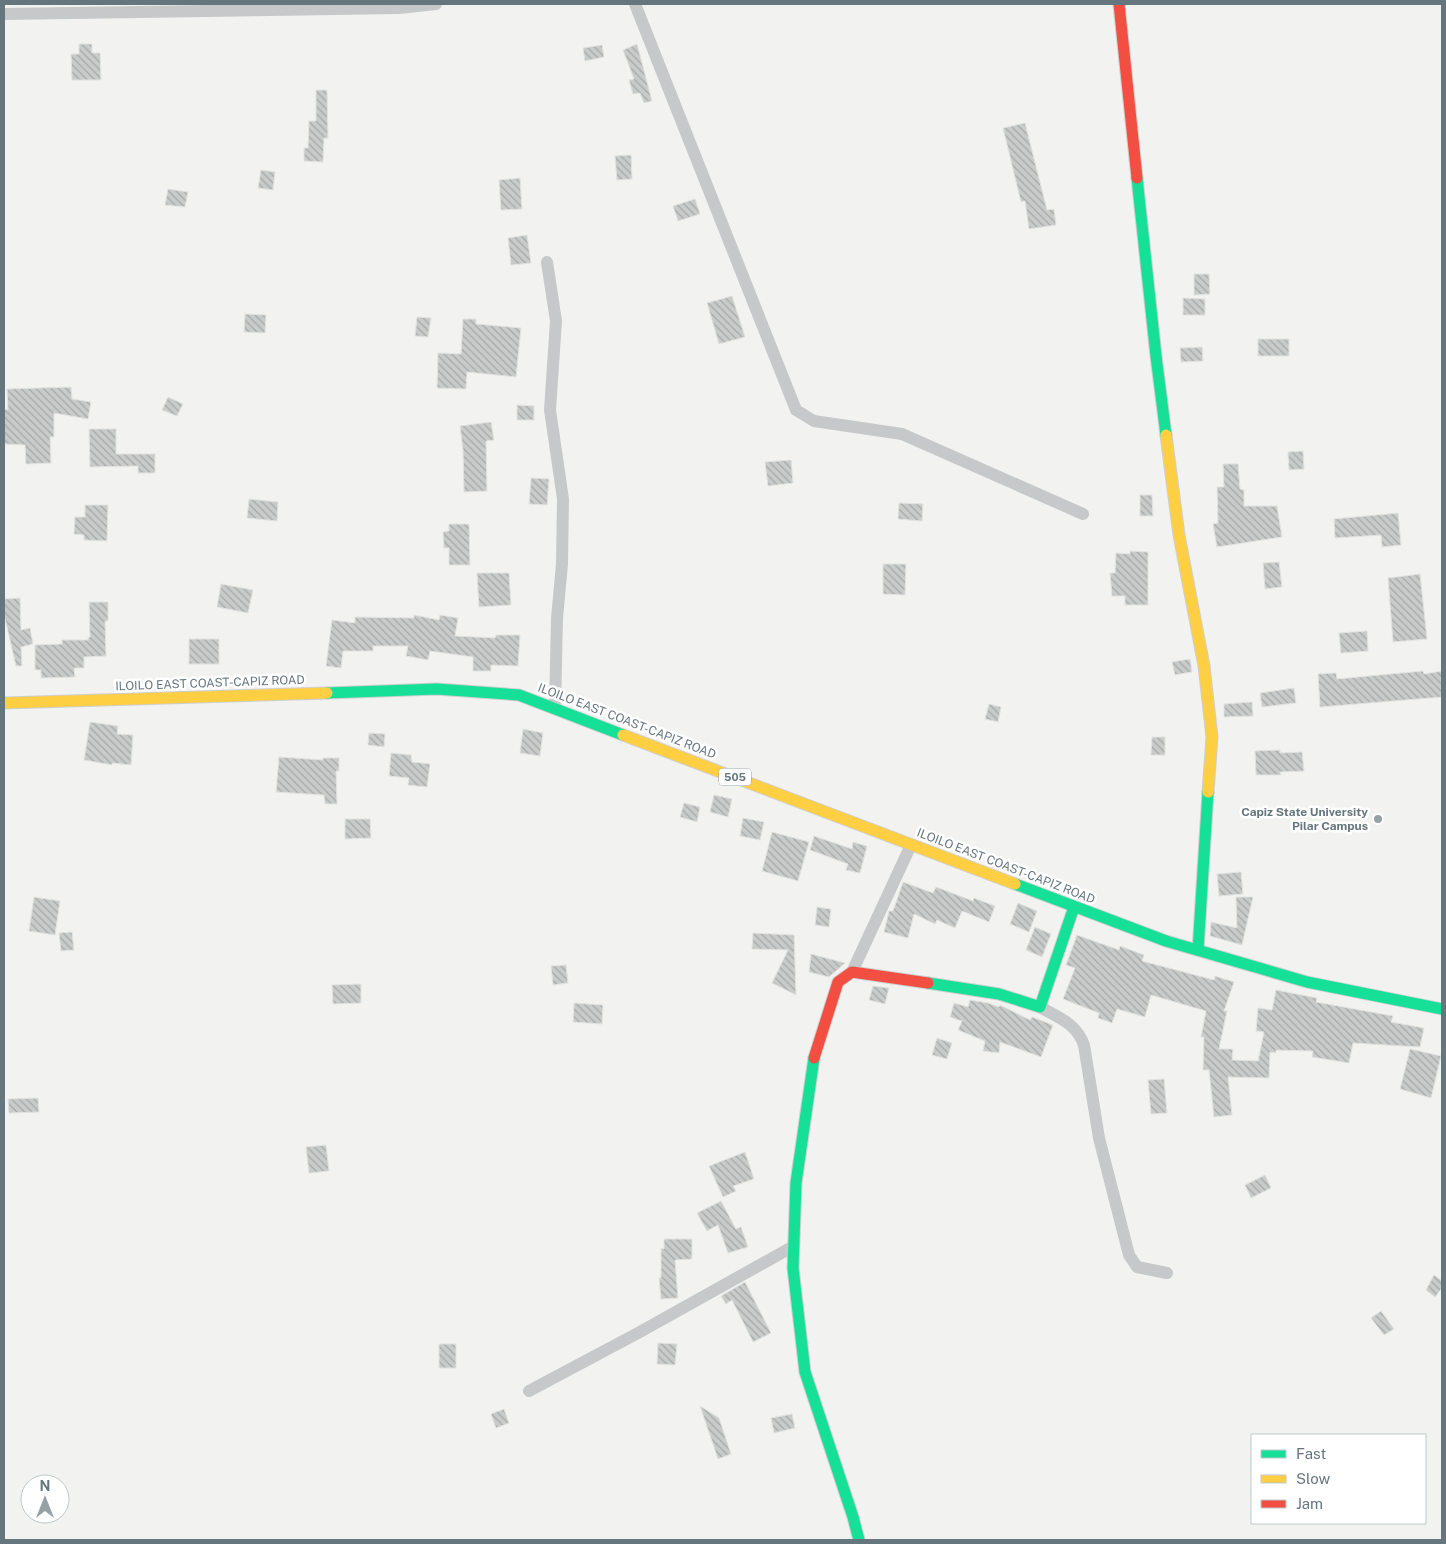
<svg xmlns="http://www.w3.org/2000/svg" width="1446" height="1544" font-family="'Public Sans',sans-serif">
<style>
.building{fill:url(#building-back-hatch);stroke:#e2e2e1}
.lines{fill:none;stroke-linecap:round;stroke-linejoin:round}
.fast-casing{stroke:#cecfcf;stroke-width:13}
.slow-casing{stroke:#cecfcf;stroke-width:13}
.jam-casing{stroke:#cecfcf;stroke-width:13}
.street{stroke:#c7c8c9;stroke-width:12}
.fast{stroke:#16e098;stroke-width:11}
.slow{stroke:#ffcf43;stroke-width:11}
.jam{stroke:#f24e42;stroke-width:11}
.poi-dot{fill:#96a1a6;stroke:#fff;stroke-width:2}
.labels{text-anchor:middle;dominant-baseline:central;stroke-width:5;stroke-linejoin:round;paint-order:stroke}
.shield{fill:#fff;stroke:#939fa5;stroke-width:1}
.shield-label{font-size:11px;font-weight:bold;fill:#65767e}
.street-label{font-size:12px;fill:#65767e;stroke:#fff}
.poi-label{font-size:12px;font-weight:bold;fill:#65767e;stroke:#fff;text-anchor:end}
</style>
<defs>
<pattern id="building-back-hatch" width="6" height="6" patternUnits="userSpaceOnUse" patternTransform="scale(1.25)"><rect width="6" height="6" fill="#c9caca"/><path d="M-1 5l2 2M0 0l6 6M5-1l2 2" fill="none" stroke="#a7a9a9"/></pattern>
</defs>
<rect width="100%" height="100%" fill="#f2f2f1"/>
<!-- building -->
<path class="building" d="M 79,44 L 92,44 L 92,53 L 100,53 L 101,80 L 72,80 L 71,54 L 79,54 Z
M 637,44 L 652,101 L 644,103 L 640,93 L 633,94 L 629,80 L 634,79 L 623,50 Z
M 602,45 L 604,57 L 585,61 L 583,48 Z
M 316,90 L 327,90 L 328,138 L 324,138 L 323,162 L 304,161 L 304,148 L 308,148 L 309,121 L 316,121 Z
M 1025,123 L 1047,210 L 1054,209 L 1056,225 L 1029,229 L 1025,201 L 1021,202 L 1003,128 Z
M 631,155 L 632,179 L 617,180 L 615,156 Z
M 261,170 L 275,172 L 273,190 L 258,188 Z
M 520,178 L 522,209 L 501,210 L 499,180 Z
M 168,189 L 188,192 L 185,207 L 165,205 Z
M 695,199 L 700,214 L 678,221 L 673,206 Z
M 527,235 L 531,263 L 511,265 L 508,238 Z
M 1194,274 L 1209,274 L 1210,294 L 1194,295 Z
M 732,296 L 745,337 L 719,344 L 707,303 Z
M 1183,298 L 1205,299 L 1205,315 L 1183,315 Z
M 245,314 L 266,315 L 265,333 L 244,332 Z
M 417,317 L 431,318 L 428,337 L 415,336 Z
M 463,319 L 476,319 L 476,324 L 521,328 L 516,377 L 467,372 L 466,389 L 437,388 L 438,353 L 461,354 Z
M 1258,339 L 1289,339 L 1289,356 L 1258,356 Z
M 1202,347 L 1203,361 L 1181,362 L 1180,348 Z
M 71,387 L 72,399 L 91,402 L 88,419 L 54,413 L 54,437 L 50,437 L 51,463 L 26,464 L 25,445 L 4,444 L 4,409 L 8,410 L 7,389 Z
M 168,397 L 183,404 L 177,416 L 162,410 Z
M 517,405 L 534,406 L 534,420 L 517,420 Z
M 491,422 L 494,440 L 486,441 L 487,491 L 464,492 L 463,450 L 460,426 Z
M 89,429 L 116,429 L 116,454 L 155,454 L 155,473 L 138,473 L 138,466 L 90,467 Z
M 1303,451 L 1304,469 L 1289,470 L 1288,452 Z
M 791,460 L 793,483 L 768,486 L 765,462 Z
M 1223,464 L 1238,464 L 1240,489 L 1244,490 L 1244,506 L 1277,506 L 1282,537 L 1217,547 L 1213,524 L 1218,523 L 1217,487 L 1224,487 Z
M 531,478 L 549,479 L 547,505 L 529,504 Z
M 1140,495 L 1152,495 L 1153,516 L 1140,516 Z
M 249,499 L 278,502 L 277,521 L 247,518 Z
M 899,503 L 923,504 L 922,521 L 898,519 Z
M 85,505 L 108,505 L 107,541 L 84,540 L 84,535 L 74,534 L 75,517 L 85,517 Z
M 1398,513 L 1401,545 L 1382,547 L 1381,535 L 1335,538 L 1334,519 Z
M 449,524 L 469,524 L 470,565 L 449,565 L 449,548 L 444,548 L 443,532 L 449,531 Z
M 1130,551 L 1148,552 L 1148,605 L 1125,605 L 1125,596 L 1112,596 L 1110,573 L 1115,573 L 1116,553 L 1130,554 Z
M 1279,562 L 1282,587 L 1265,589 L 1263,563 Z
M 883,564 L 906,564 L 905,595 L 883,594 Z
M 477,573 L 509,573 L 511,605 L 479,607 Z
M 1420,574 L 1427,639 L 1393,642 L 1388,578 Z
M 221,584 L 253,590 L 248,613 L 217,607 Z
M 20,598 L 21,630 L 30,628 L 33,644 L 21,647 L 22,666 L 16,666 L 4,614 L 4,599 Z
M 89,602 L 108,602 L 108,621 L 105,621 L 106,656 L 84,657 L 84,668 L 74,668 L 75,677 L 41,678 L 41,670 L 35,670 L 35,645 L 62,644 L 62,640 L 88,640 L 88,638 L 90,637 Z
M 414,615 L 439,620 L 440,615 L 458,618 L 455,636 L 495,638 L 496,635 L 520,635 L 518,666 L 491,665 L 491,671 L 473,671 L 473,657 L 430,651 L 428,660 L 406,656 L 408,646 L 373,646 L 373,651 L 343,651 L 341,668 L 326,666 L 332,620 L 355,623 L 355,617 L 414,618 Z
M 1367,631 L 1368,651 L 1341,653 L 1339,633 Z
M 189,639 L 219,639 L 219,664 L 189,664 Z
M 1190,659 L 1192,672 L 1175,675 L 1172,662 Z
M 1423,671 L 1424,674 L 1442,671 L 1442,697 L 1320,707 L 1318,674 L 1336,673 L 1337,679 Z
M 1294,688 L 1296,703 L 1262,707 L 1260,693 Z
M 1252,702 L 1253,716 L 1224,717 L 1224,704 Z
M 989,704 L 1001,707 L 998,722 L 985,719 Z
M 90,722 L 118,726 L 117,734 L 133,735 L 131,765 L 112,763 L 112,765 L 84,760 Z
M 523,729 L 543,733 L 540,756 L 520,753 Z
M 369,733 L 385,734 L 384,747 L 368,745 Z
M 1152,737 L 1165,737 L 1165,755 L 1151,755 Z
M 1280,750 L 1280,753 L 1302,752 L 1304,771 L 1280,772 L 1281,775 L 1256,775 L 1255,751 Z
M 391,753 L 411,755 L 412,762 L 430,764 L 427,787 L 408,785 L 409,778 L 389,776 Z
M 279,757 L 323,760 L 323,758 L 339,758 L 339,771 L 336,771 L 337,804 L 325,804 L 324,795 L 276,792 Z
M 714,795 L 732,799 L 728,817 L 710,812 Z
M 684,803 L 700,807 L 697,822 L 680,817 Z
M 743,818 L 764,822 L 760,840 L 740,836 Z
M 345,819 L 370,819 L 371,838 L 345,839 Z
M 772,832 L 809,842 L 798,881 L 762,871 Z
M 814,836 L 852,849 L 853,842 L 867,846 L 860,873 L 846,870 L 848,864 L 810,850 Z
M 1241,872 L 1243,894 L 1219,896 L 1217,874 Z
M 903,882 L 933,893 L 936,887 L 973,901 L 974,898 L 995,906 L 989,922 L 962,911 L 955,928 L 937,920 L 935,924 L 914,914 L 908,938 L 884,932 L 889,911 L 893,911 Z
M 34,897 L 60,901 L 55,935 L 29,931 Z
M 1236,897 L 1253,897 L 1242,945 L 1210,936 L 1211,922 L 1237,928 Z
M 1018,903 L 1037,911 L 1029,932 L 1010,924 Z
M 817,907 L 831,909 L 829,927 L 815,925 Z
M 1035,927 L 1051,934 L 1042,957 L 1026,950 Z
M 72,932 L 74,950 L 61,951 L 59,933 Z
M 753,933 L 794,935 L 796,995 L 772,983 L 788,950 L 752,949 Z
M 1077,935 L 1119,950 L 1120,946 L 1144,955 L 1142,961 L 1214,980 L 1215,976 L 1234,982 L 1224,1011 L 1227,1011 L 1219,1049 L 1233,1049 L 1232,1060 L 1258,1061 L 1264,1032 L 1256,1031 L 1258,1008 L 1272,1010 L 1276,990 L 1317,998 L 1316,1002 L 1393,1016 L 1391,1022 L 1424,1028 L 1420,1047 L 1353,1043 L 1349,1063 L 1312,1057 L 1313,1051 L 1276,1050 L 1276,1053 L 1270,1052 L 1269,1078 L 1228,1077 L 1232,1115 L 1214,1117 L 1209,1070 L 1203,1070 L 1204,1037 L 1201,1037 L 1206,1011 L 1151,995 L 1145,1017 L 1117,1009 L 1112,1023 L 1098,1018 L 1099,1013 L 1063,999 L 1075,968 L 1066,965 Z
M 811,954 L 845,963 L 829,977 L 809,972 Z
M 566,965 L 568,983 L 553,985 L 551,966 Z
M 361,984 L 361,1003 L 333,1004 L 332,985 Z
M 873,986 L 889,988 L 885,1004 L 869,1000 Z
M 970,1000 L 988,1003 L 999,1007 L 1000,1005 L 1030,1020 L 1032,1017 L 1053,1025 L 1041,1057 L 1000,1042 L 999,1053 L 983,1051 L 985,1041 L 958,1030 L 962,1021 L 950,1017 L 954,1003 L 968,1007 Z
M 574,1003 L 603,1005 L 602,1024 L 573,1022 Z
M 937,1038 L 952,1043 L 947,1059 L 932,1055 Z
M 1410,1049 L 1441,1056 L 1431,1098 L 1400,1089 Z
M 1164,1079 L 1167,1113 L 1151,1114 L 1148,1080 Z
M 38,1098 L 39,1112 L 9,1113 L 8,1099 Z
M 326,1145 L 329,1171 L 309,1173 L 306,1147 Z
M 745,1152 L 754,1179 L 733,1186 L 736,1191 L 723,1197 L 709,1166 Z
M 1265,1175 L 1271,1188 L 1251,1198 L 1245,1185 Z
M 721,1201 L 736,1229 L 741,1227 L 748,1247 L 728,1253 L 718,1225 L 707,1231 L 697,1213 Z
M 664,1239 L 692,1239 L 692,1259 L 675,1260 L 678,1298 L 661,1299 L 659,1278 L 661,1278 L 661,1248 L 664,1249 Z
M 1434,1275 L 1442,1281 L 1442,1288 L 1435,1297 L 1426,1290 Z
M 745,1282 L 771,1333 L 753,1342 L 732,1300 L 726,1304 L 721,1296 Z
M 1381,1311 L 1394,1329 L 1384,1335 L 1371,1318 Z
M 658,1343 L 677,1344 L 675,1365 L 657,1364 Z
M 439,1344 L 456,1344 L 456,1368 L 439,1368 Z
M 700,1406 L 719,1418 L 731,1454 L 718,1459 Z
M 504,1409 L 509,1423 L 496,1428 L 491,1414 Z
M 792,1414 L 795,1428 L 774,1433 L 771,1418 Z"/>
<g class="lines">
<!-- fast casing -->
<g class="fast-casing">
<path id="fast" d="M 1137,178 L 1156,356 L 1166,435
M 327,693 L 437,689 L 519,695 L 623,735
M 1015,884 L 1166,941 L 1307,982 L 1442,1009
M 1198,950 L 1208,792
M 928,983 L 999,994 L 1040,1007 L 1074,907
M 814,1058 L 796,1183 L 793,1268 L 805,1372 L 853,1517 L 859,1540"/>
</g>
<!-- slow casing -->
<g class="slow-casing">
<path id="slow" d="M 1166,435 L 1179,535 L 1204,666 L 1212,737 L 1208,792
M 4,703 L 327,693
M 623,735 L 1015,884"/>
</g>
<!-- jam casing -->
<g class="jam-casing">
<path id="jam" d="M 1119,4 L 1137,178
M 814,1058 L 838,982 L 852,972 L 928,983"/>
</g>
<!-- street -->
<path class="street" d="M 635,4 L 796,410 L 814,421 L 902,434 L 1083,514
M 4,14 L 399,8 L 436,4
M 547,262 L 556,321 L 550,410 L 563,499 L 562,564 L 557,618 L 555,708
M 852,972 L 911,845
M 1040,1007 C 1059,1018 1076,1023 1084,1045 L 1099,1138 L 1129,1255 L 1137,1267 L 1167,1273
M 529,1391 L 638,1333 L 794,1246"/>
<!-- fast -->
<use href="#fast" class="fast"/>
<!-- slow -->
<use href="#slow" class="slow"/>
<!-- jam -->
<use href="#jam" class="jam"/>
</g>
<!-- markers -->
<circle class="poi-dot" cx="1378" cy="819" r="5"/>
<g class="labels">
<!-- shield labels -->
<rect class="shield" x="719" y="768.5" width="32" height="17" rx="4"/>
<g class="shield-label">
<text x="735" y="777">505</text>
</g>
<!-- street labels -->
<g class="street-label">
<text transform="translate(210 683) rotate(-2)">ILOILO EAST COAST-CAPIZ ROAD</text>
<text transform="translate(627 721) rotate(21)">ILOILO EAST COAST-CAPIZ ROAD</text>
<text transform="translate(1006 866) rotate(21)">ILOILO EAST COAST-CAPIZ ROAD</text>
</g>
<!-- poi labels -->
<g class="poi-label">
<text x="1368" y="812">Capiz State University<tspan x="1368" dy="14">Pilar Campus</tspan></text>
</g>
</g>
<!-- border -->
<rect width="1446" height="1544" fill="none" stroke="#65767e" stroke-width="10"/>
<!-- legend -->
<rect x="1251" y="1434" width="175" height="90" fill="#ffffff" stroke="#c1c8cb"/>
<rect x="1261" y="1450" width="25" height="8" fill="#16e098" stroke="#c1c8cb"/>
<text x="1296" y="1459" font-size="15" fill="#65767e">Fast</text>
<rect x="1261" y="1475" width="25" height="8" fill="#ffcf43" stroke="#c1c8cb"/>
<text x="1296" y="1484" font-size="15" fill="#65767e">Slow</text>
<rect x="1261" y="1500" width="25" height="8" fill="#f24e42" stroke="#c1c8cb"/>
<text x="1296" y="1509" font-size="15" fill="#65767e">Jam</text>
<!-- north arrow -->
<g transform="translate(45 1499)"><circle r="24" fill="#ffffff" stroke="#c1c8cb"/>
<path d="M0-4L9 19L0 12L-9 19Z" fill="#96a1a6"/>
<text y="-8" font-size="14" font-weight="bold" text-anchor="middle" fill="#65767e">N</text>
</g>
</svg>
